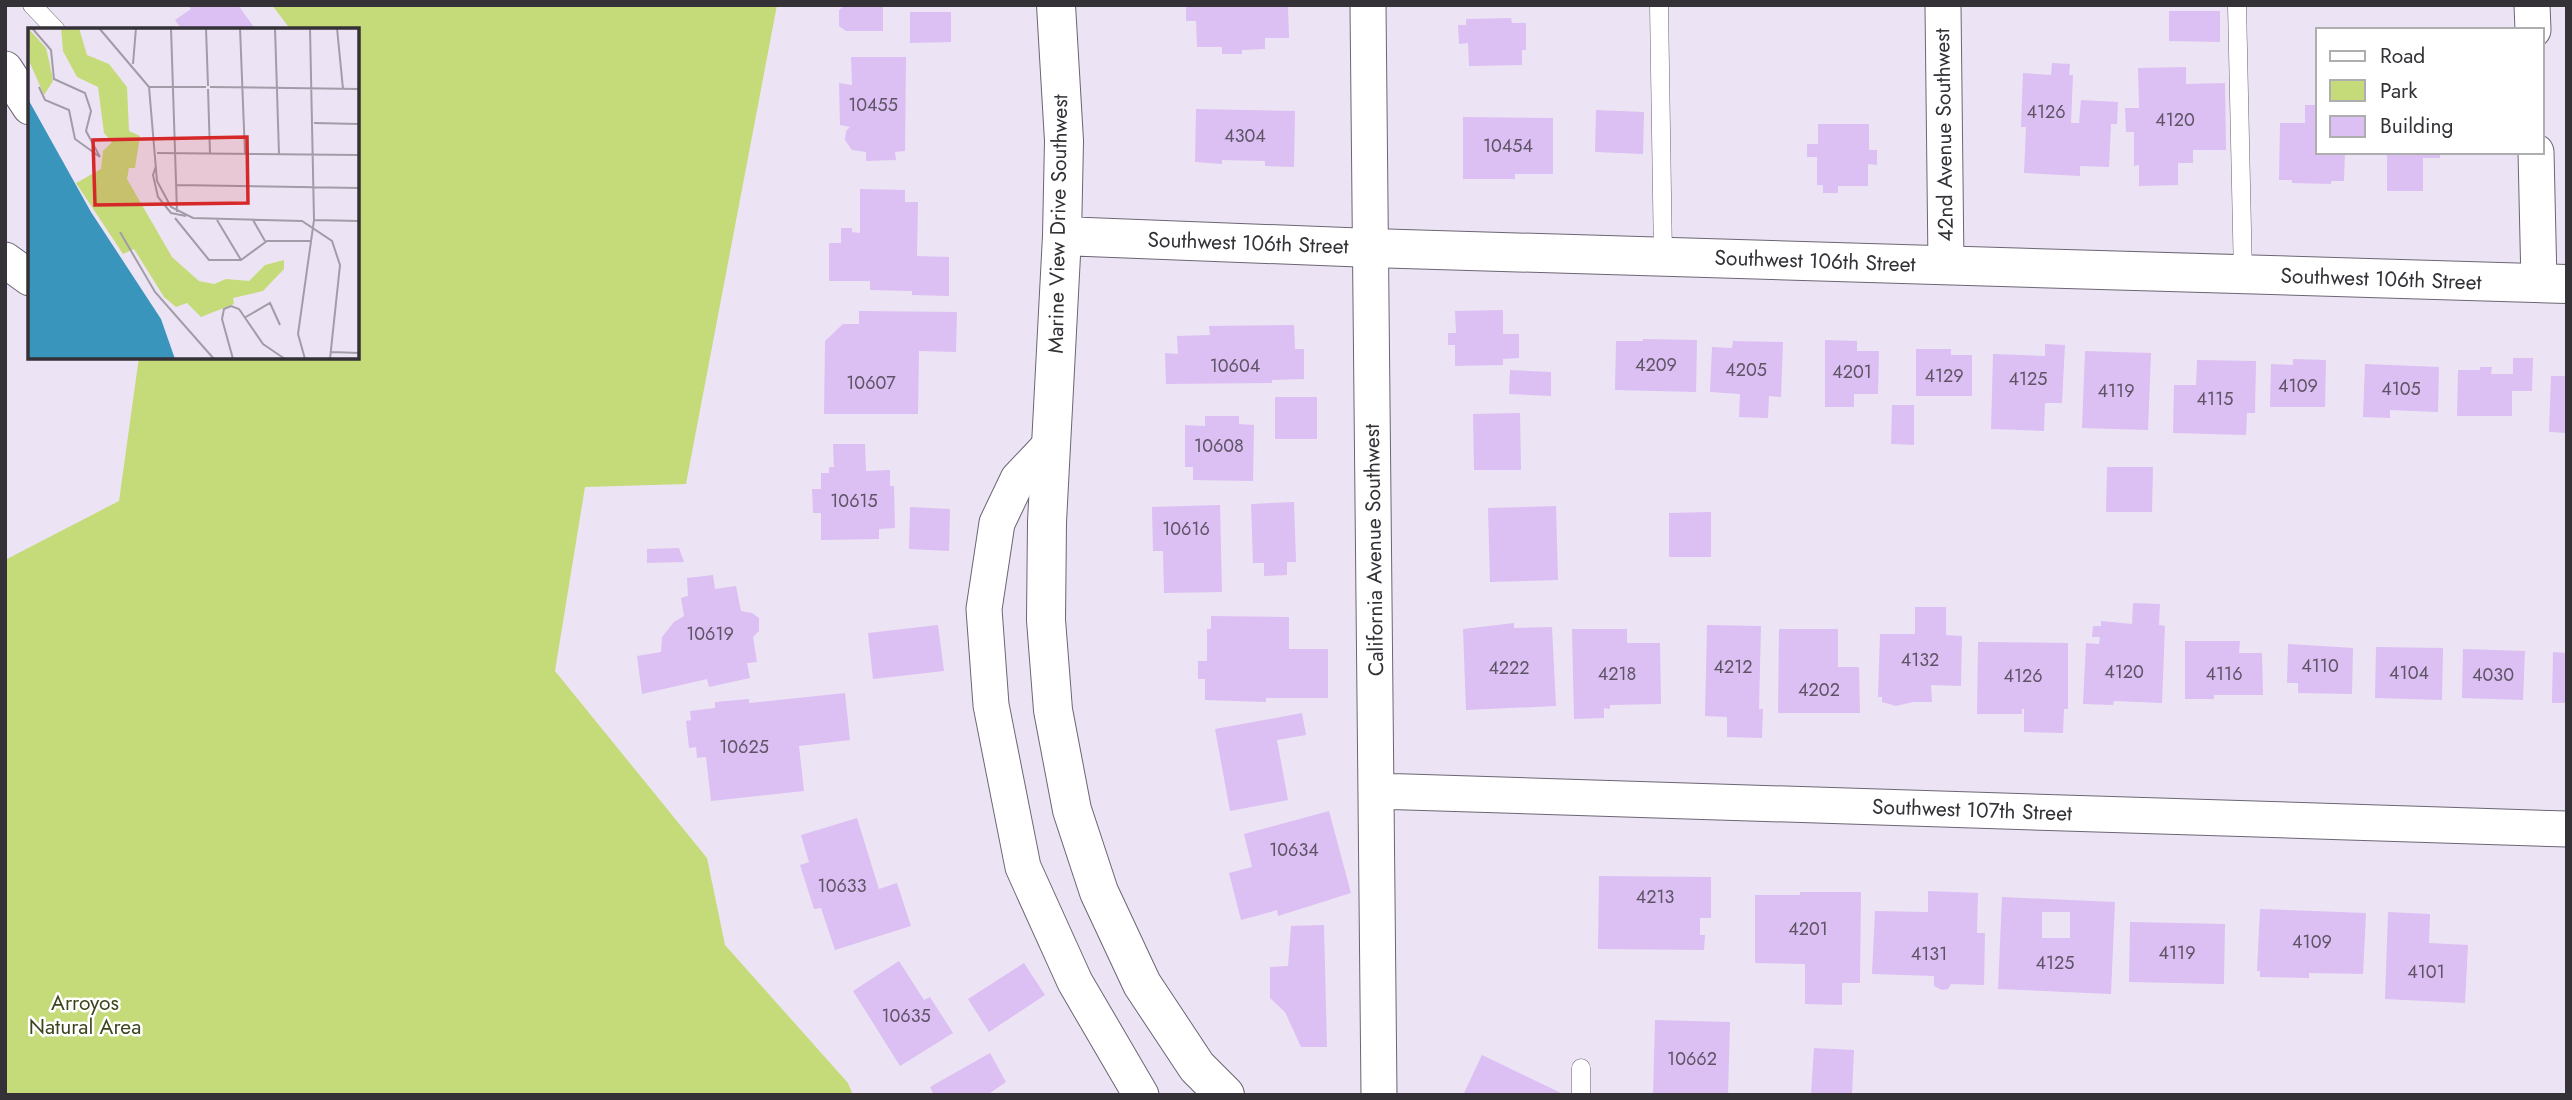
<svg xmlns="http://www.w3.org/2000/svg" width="2572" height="1100" font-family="Jost,sans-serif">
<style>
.green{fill:#c5db79}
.building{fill:#dcbff3;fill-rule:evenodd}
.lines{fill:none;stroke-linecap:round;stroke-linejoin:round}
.lane-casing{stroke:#6c6573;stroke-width:19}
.street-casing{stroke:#6c6573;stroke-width:37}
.secondary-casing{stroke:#6c6573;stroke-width:40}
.lane{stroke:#fff;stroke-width:18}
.street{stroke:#fff;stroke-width:35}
.secondary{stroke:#fff;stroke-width:38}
.labels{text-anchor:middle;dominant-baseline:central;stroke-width:5;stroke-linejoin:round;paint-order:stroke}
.number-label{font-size:18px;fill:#5e5466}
.street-label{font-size:21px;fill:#343137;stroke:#fff}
.park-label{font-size:21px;fill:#3d451c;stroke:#fff}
.inset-road{fill:none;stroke:#a29ca8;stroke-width:2}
.view{fill:#d62828;fill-opacity:0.15;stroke:#d62828;stroke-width:3.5}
.inset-edge{fill:none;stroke:#343137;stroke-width:3.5}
</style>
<rect width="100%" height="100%" fill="#ece4f4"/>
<!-- green -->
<path class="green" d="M 272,5 L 777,5 L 686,484 L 585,487 L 555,671 L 707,858 L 725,945 L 848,1083 L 853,1095 L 5,1095 L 5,560 L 119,501 L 139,357 L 357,357 L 357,30 L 291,30 Z"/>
<!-- building -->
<path class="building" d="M 188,5 L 238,5 L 256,30 L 182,30 L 175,20 L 191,9 Z
M 845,5 L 883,5 L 883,31 L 846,31 L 839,26 L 839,10 Z
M 1186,5 L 1288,5 L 1289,38 L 1265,38 L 1265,49 L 1242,50 L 1242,54 L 1222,54 L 1222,47 L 1197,47 L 1196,21 L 1186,21 Z
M 2169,11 L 2220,11 L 2220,42 L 2169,41 Z
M 910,12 L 951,12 L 951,42 L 910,43 Z
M 1511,18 L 1512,23 L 1526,23 L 1526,50 L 1522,50 L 1522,65 L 1469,66 L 1468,43 L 1459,44 L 1458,25 L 1466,25 L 1466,19 Z
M 851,57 L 906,57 L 905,151 L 895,152 L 896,160 L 866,161 L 866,152 L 852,150 L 845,140 L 846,131 L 850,127 L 840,125 L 839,83 L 852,85 Z
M 2052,63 L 2070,64 L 2069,75 L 2073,75 L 2071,123 L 2079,123 L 2081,100 L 2118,102 L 2117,124 L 2111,124 L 2109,167 L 2080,166 L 2080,176 L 2024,173 L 2026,127 L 2021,127 L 2023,73 L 2051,75 Z
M 2186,67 L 2186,84 L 2225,83 L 2226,150 L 2193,150 L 2193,163 L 2178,163 L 2178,185 L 2139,186 L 2139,165 L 2134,166 L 2134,132 L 2126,132 L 2125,108 L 2139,108 L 2138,68 Z
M 2305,105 L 2318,105 L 2318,152 L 2345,152 L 2344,181 L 2331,181 L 2331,184 L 2292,183 L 2292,180 L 2279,180 L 2280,123 L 2305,123 Z
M 1196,109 L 1295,111 L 1294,167 L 1265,166 L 1265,161 L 1222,160 L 1222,164 L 1195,162 Z
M 1596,110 L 1644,112 L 1643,154 L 1595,152 Z
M 1463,117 L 1553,118 L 1553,174 L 1515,174 L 1515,179 L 1463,179 Z
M 1818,124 L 1869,124 L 1869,150 L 1877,150 L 1877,165 L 1868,164 L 1868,186 L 1838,186 L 1838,193 L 1823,193 L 1823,185 L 1817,185 L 1817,157 L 1807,157 L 1807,144 L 1818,144 Z
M 2387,152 L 2440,152 L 2440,158 L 2423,158 L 2423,191 L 2387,191 Z
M 860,189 L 905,190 L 905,202 L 918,202 L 917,256 L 949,257 L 949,296 L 912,295 L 912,291 L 870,290 L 870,281 L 829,281 L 829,243 L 841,243 L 841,228 L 852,228 L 852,232 L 860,233 Z
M 1503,310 L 1503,334 L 1519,334 L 1519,358 L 1503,359 L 1503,365 L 1455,366 L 1455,345 L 1448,345 L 1448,333 L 1456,333 L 1455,311 Z
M 859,311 L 957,312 L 956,352 L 919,351 L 918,414 L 824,414 L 825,341 L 843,324 L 859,324 Z
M 1294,325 L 1295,349 L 1304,349 L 1304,379 L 1272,380 L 1272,383 L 1166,384 L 1165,353 L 1178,354 L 1177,336 L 1210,335 L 1209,326 Z
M 1643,339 L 1697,340 L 1696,392 L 1615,390 L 1616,341 L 1643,341 Z
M 1825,340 L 1857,341 L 1857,351 L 1879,351 L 1878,394 L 1854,394 L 1854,407 L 1825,407 Z
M 1733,341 L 1783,342 L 1781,397 L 1769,396 L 1768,418 L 1739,417 L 1740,394 L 1710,392 L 1712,347 L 1732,348 Z
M 2045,344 L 2065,345 L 2062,403 L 2045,403 L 2044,431 L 1991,429 L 1993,354 L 2045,356 Z
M 1916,349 L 1951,349 L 1951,355 L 1972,355 L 1972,396 L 1916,396 Z
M 2085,351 L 2151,353 L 2148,430 L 2082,428 Z
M 2513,358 L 2533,358 L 2532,391 L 2512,391 L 2512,416 L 2457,416 L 2458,370 L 2480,370 L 2480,367 L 2492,367 L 2491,374 L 2513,374 Z
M 2293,359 L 2326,360 L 2325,407 L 2270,407 L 2271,364 L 2293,365 Z
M 2197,360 L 2256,361 L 2255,413 L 2247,413 L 2246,435 L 2173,433 L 2174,385 L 2196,385 Z
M 2365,364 L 2439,367 L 2438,412 L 2390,410 L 2390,418 L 2363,417 Z
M 1510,370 L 1551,372 L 1551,396 L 1509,394 Z
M 2551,376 L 2567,376 L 2567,433 L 2549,432 Z
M 1275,397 L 1317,397 L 1317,439 L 1275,439 Z
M 1892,405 L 1914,405 L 1914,445 L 1891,444 Z
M 1520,413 L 1521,470 L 1474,470 L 1473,414 Z
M 1205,416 L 1239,416 L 1239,424 L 1254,425 L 1253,481 L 1193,480 L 1193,467 L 1185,467 L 1185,425 L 1205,426 Z
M 833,444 L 865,444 L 866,471 L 890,470 L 890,486 L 894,486 L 895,528 L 879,529 L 879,539 L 821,540 L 821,513 L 813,513 L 812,489 L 821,489 L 821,473 L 829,473 L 829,467 L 834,467 Z
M 2107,467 L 2153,467 L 2152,512 L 2106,512 Z
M 1294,502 L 1296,562 L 1287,562 L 1287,575 L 1264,576 L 1264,563 L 1253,563 L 1251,504 Z
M 1220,505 L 1222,592 L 1164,593 L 1163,551 L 1153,551 L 1152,507 Z
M 1556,506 L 1558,580 L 1490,582 L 1488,508 Z
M 910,507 L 950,509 L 949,551 L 909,549 Z
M 1711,512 L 1711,557 L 1669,557 L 1669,513 Z
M 679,548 L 684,562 L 647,563 L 647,549 Z
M 713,575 L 715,589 L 736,586 L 741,611 L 752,613 L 759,618 L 759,631 L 753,637 L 757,662 L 747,663 L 750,678 L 709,687 L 707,679 L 642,694 L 637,656 L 661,652 L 662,637 L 674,622 L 684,616 L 681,598 L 688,596 L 687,578 Z
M 2133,603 L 2160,604 L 2159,625 L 2165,626 L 2162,703 L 2114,701 L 2113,705 L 2083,704 L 2086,643 L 2099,644 L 2100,637 L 2092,637 L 2093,626 L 2101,626 L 2101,621 L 2132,624 Z
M 1915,607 L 1946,607 L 1946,635 L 1962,636 L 1961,686 L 1931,685 L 1932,702 L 1913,702 L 1896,706 L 1882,702 L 1882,697 L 1878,697 L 1880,634 L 1915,634 Z
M 1211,616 L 1289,617 L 1289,649 L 1328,649 L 1328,698 L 1266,698 L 1266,702 L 1205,700 L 1205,679 L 1198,679 L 1198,661 L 1207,661 L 1207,629 L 1211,629 Z
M 1514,623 L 1514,628 L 1552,627 L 1556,706 L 1466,710 L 1463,629 Z
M 938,625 L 944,671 L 873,679 L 868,633 Z
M 1707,625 L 1761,626 L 1759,709 L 1763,709 L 1762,738 L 1727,737 L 1727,717 L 1705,716 Z
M 1572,629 L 1627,629 L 1627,643 L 1660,643 L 1661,704 L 1610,705 L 1610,709 L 1604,708 L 1604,718 L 1574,719 Z
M 1779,629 L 1838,629 L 1838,667 L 1859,667 L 1860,713 L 1778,713 Z
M 2185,641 L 2240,641 L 2239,653 L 2262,653 L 2263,695 L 2214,695 L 2214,699 L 2185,699 Z
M 1978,642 L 2068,643 L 2068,709 L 2064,709 L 2063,733 L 2024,732 L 2024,709 L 2022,709 L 2022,714 L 1977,714 Z
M 2288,644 L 2353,648 L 2352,694 L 2298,693 L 2298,683 L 2287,683 Z
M 2376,647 L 2443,648 L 2442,700 L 2375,698 Z
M 2463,649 L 2525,651 L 2523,700 L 2462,698 Z
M 2553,652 L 2567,653 L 2567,703 L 2552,703 Z
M 845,693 L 850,740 L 799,746 L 804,791 L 711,801 L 706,757 L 697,758 L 696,747 L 689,748 L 686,721 L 691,720 L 690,711 L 715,708 L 715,702 L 749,699 L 749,703 Z
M 1302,713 L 1306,735 L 1277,740 L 1288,800 L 1230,811 L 1215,729 Z
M 1329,811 L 1351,893 L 1278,916 L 1277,910 L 1241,920 L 1229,873 L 1252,867 L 1244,834 Z
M 857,818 L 879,889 L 897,883 L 911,926 L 835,950 L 821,908 L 814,909 L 800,865 L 809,862 L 801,835 Z
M 1599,876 L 1711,877 L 1711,918 L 1700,918 L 1700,935 L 1705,935 L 1704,950 L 1598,949 Z
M 1928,891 L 1978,893 L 1977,933 L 1985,933 L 1984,985 L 1951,984 L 1948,989 L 1942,990 L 1934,986 L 1934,976 L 1872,974 L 1875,911 L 1928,912 Z
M 1800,892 L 1861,892 L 1860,983 L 1842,983 L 1842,1005 L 1805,1004 L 1805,964 L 1755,963 L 1755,895 L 1800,895 Z
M 2002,897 L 2115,902 L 2111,994 L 1998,989 ZM 2042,912 L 2070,912 L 2070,938 L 2042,938 Z
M 2260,909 L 2366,913 L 2363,974 L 2309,973 L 2309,978 L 2260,977 L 2260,971 L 2257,971 Z
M 2388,912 L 2430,914 L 2429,943 L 2468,945 L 2465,1003 L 2385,999 Z
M 2130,922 L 2225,924 L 2224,984 L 2129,982 Z
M 1324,925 L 1327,1047 L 1301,1047 L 1285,1012 L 1270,998 L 1270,967 L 1288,966 L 1291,926 Z
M 899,961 L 924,1000 L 930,997 L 953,1033 L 900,1066 L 853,991 Z
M 1024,963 L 1045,995 L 989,1032 L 968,999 Z
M 1655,1020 L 1730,1022 L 1728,1095 L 1653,1095 Z
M 1814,1048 L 1854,1050 L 1852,1095 L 1811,1095 Z
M 990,1053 L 1006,1082 L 987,1095 L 934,1095 L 930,1087 Z
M 1482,1055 L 1561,1093 L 1561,1095 L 1463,1095 Z"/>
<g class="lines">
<!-- lane casing -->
<g class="lane-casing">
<path id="lane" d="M 32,5 L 56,30
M 1659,5 L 1663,257
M 2237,5 L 2243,275
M 1581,1095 L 1581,1068"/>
</g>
<!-- street casing -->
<g class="street-casing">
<path id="street" d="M 1368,5 L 1379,1095
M 1943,5 L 1946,265
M 2532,5 L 2533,30
M 5,69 L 30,107
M 2536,152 L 2539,283
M 5,260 L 30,278
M 1052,443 L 1018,479 L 997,523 L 984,609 L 991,705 L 1023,867 L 1075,982 L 1141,1095
M 1376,791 L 2567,829"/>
</g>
<!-- secondary casing -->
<g class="secondary-casing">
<path id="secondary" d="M 1056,5 L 1064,141 L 1062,236 L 1047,522 L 1046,620 L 1053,710 L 1072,810 L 1099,892 L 1142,984 L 1197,1067 L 1225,1095
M 1062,236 L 1371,248 L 2567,284"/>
</g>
<!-- lane -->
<use href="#lane" class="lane"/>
<!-- street -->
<use href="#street" class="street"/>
<!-- secondary -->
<use href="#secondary" class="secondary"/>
</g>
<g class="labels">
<!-- number labels -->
<g class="number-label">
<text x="873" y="105">10455</text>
<text x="2046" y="112">4126</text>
<text x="2175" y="120">4120</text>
<text x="1245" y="136">4304</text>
<text x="1508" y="146">10454</text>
<text x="1656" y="365">4209</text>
<text x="1235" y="366">10604</text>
<text x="1746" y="370">4205</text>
<text x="1852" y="372">4201</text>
<text x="1944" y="376">4129</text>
<text x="2028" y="379">4125</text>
<text x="871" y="383">10607</text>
<text x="2298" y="386">4109</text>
<text x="2401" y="389">4105</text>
<text x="2116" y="391">4119</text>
<text x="2215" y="399">4115</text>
<text x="1219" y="446">10608</text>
<text x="854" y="501">10615</text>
<text x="1186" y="529">10616</text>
<text x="710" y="634">10619</text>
<text x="1920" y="660">4132</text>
<text x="2320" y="666">4110</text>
<text x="1733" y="667">4212</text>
<text x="1509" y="668">4222</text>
<text x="2124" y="672">4120</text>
<text x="2409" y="673">4104</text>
<text x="1617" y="674">4218</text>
<text x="2224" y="674">4116</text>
<text x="2493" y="675">4030</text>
<text x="2023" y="676">4126</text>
<text x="1819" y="690">4202</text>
<text x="744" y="747">10625</text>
<text x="1294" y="850">10634</text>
<text x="842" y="886">10633</text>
<text x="1655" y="897">4213</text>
<text x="1808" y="929">4201</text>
<text x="2312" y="942">4109</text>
<text x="2177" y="953">4119</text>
<text x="1929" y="954">4131</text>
<text x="2055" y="963">4125</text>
<text x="2426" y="972">4101</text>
<text x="906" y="1016">10635</text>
<text x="1692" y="1059">10662</text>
</g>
<!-- street labels -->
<g class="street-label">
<text transform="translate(1944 135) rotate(-91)">42nd Avenue Southwest</text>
<text transform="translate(1058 224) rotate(-89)">Marine View Drive Southwest</text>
<text transform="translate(1248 243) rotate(2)">Southwest 106th Street</text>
<text transform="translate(1815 261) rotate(2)">Southwest 106th Street</text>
<text transform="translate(2381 279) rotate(2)">Southwest 106th Street</text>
<text transform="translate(1374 550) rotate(-91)">California Avenue Southwest</text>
<text transform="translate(1972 810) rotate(2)">Southwest 107th Street</text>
</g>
<!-- park labels -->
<g class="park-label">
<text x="85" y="1003">Arroyos<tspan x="85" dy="24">Natural Area</tspan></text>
</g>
</g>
<!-- overview -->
<g transform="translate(28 28)">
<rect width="331" height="331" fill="#ece4f4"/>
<path d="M 0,0 L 18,20 L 22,37 L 25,53 L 16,67 L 2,35 ZM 33,0 L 51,0 L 59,27 L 81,36 L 99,59 L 101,103 L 112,108 L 107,140 L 101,140 L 99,151 L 144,229 L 171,253 L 186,256 L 198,251 L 221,253 L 237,237 L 256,232 L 256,241 L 235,263 L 205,270 L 206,276 L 173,289 L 159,275 L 148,279 L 136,269 L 106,221 L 95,226 L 48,155 L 73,141 L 75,123 L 84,114 L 76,105 L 70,59 L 49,49 L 35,23 Z" fill="#c5db79"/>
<path d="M 0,71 L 63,184 L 133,291 L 147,331 L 0,331 Z" fill="#3a95bd"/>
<path class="inset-road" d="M 4,0 L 23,22 L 26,51 L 57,65 L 63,83 L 58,103 L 72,129M 71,0 L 121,59 L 129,153 L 143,179 L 165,190 L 274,193 L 304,213 L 312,237 L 302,331M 143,0 L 149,184M 178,0 L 180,58M 212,0 L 217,126M 247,0 L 251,126M 309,0 L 315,61M 105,36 L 108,0M 11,59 L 17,72 L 41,82 L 47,111 L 72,129M 121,59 L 178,59M 182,59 L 331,61M 180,61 L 182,125M 286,95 L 331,96M 129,125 L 331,127M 128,138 L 125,147 L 130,169 L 143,185 L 158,188M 148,157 L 331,160M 147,190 L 181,232 L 213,232 L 239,213 L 282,213M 189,192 L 213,232M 225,192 L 237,213M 286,192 L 331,193M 92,204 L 127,264 L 186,331M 216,290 L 242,275 L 252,297M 303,324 L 331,325M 205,331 L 194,291 L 196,281 L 203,278 L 211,281 L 235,316 L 257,331M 277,331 L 270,306 L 286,192 L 282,0"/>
<path class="view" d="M 219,109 L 220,175 L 67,177 L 65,112 Z"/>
<rect width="331" height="331" class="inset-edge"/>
</g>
<!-- border -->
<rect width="2572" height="1100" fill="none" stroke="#343137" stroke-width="14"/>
<!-- legend -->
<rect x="2316" y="28" width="228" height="126" fill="#ffffff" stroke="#aeadaf" stroke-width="2"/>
<rect x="2330" y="51" width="35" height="10" fill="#ffffff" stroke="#aeadaf" stroke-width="2"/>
<text x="2380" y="63" font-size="21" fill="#343137">Road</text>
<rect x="2330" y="80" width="35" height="21" fill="#c5db79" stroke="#aeadaf" stroke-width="2"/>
<text x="2380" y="98" font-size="21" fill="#343137">Park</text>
<rect x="2330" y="116" width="35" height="21" fill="#dcbff3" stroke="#aeadaf" stroke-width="2"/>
<text x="2380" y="133" font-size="21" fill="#343137">Building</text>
</svg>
